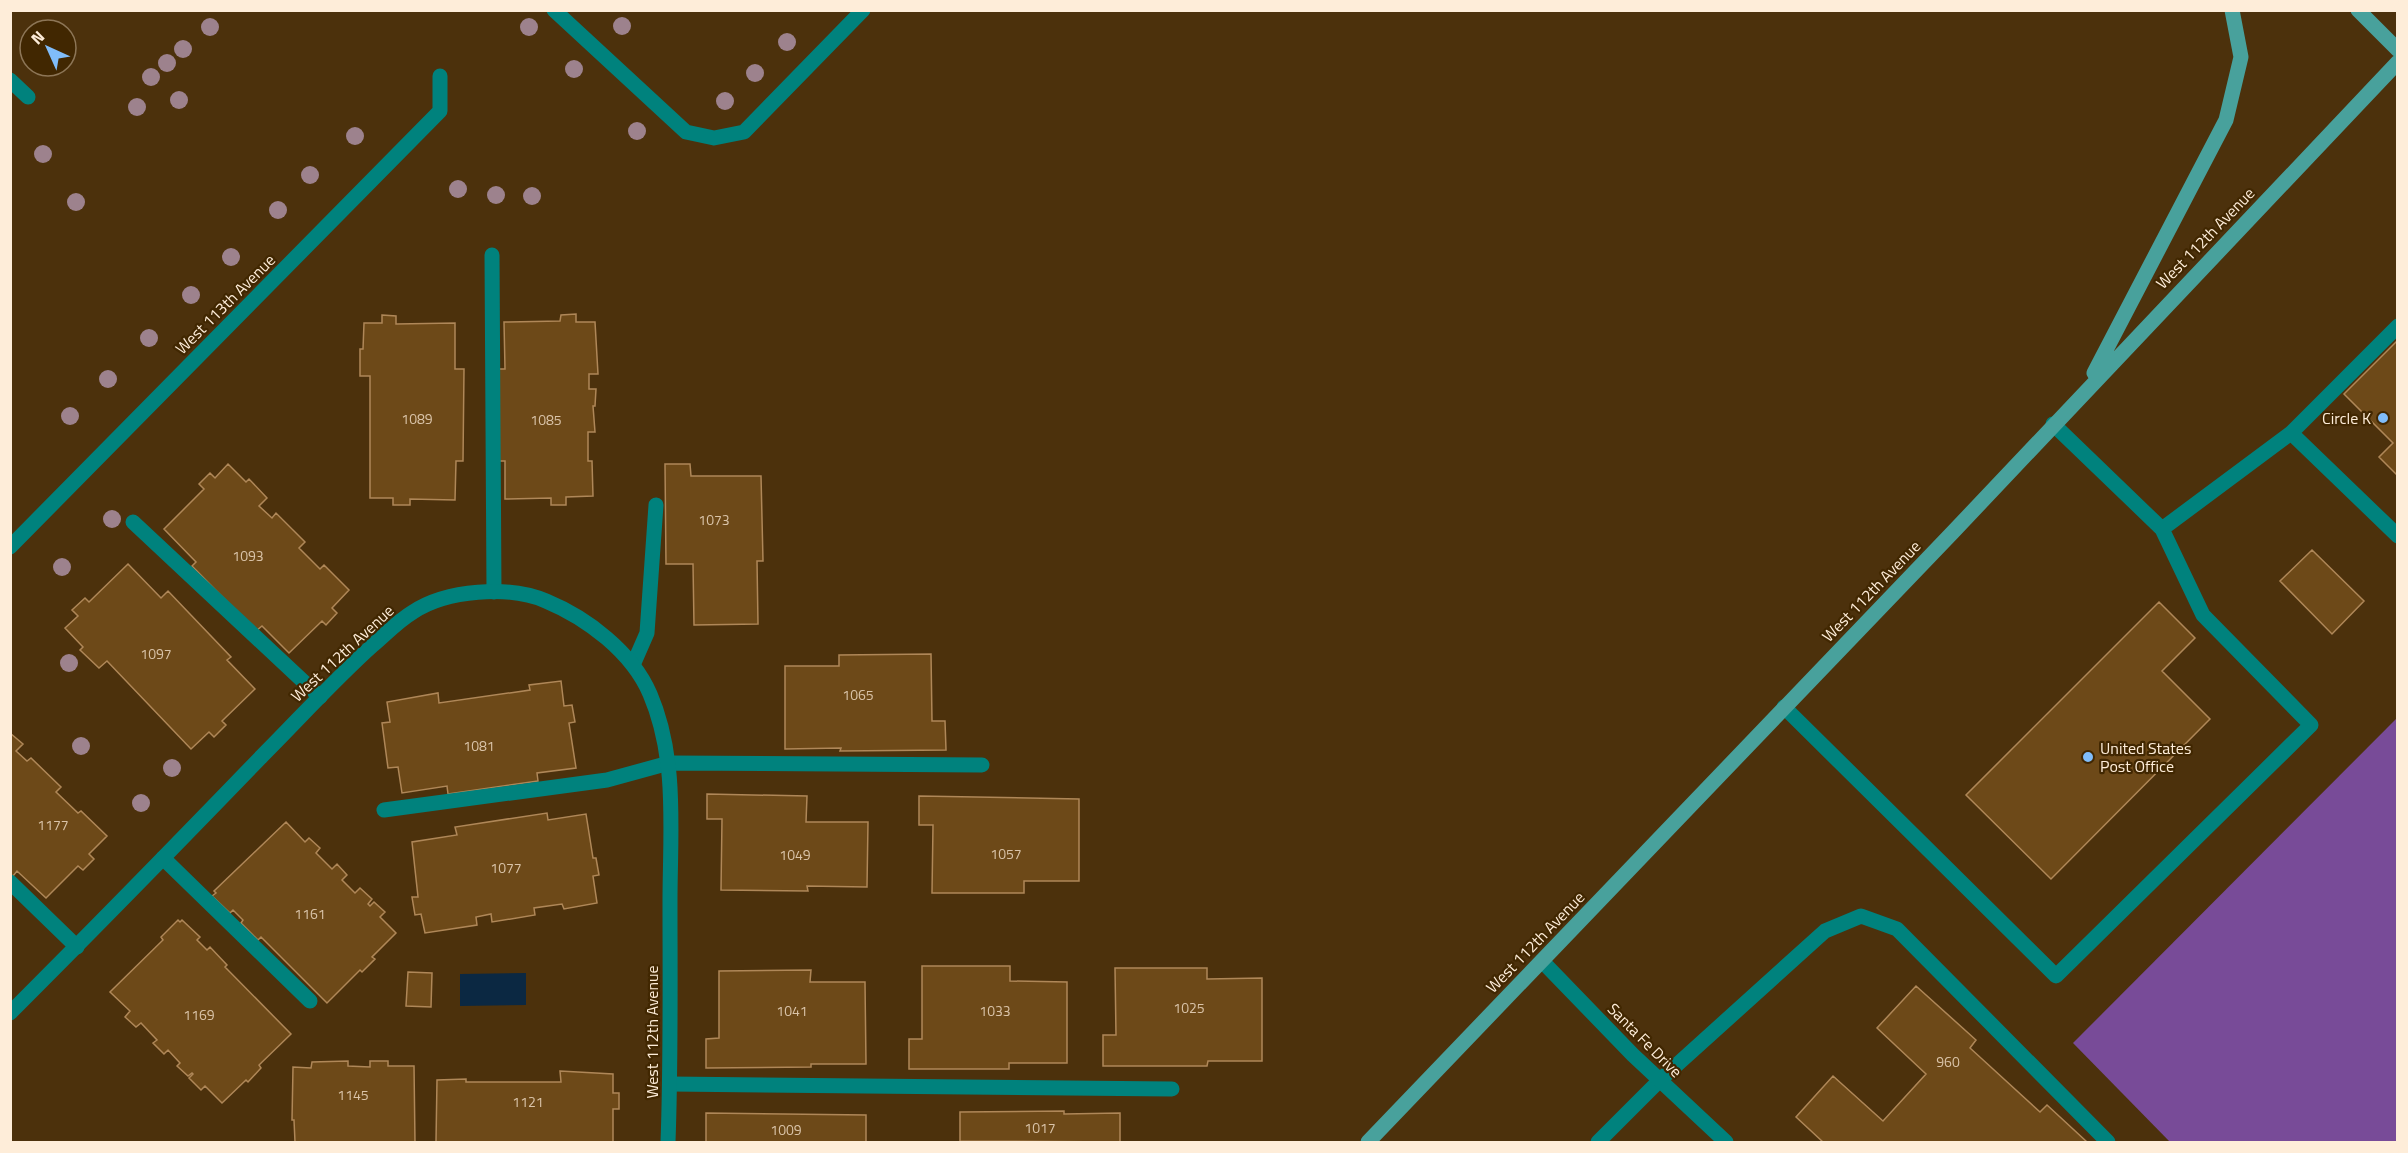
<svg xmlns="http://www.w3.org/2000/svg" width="2408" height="1153" font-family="'Titillium Web',sans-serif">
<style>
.green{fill:#784b98}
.water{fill:#0b2842}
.building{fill:#6d4918;stroke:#af8758;stroke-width:1.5}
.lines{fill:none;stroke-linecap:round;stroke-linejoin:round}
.service{stroke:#00827d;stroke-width:15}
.minor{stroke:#00827d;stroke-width:15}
.secondary{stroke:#48a19c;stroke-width:15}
.tree{fill:#9d828d}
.poi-dot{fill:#80bdfa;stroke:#412701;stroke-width:2}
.labels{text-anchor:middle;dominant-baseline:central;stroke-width:4.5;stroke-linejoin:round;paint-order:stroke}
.number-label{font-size:14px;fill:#dac4a9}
.street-label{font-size:16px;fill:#feedd9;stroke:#412701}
.poi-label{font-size:16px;fill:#feedd9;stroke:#412701;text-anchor:end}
</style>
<rect width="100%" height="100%" fill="#4c310c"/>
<!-- green -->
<path class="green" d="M 2397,718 L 2397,1142 L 2170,1142 L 2073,1043 Z"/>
<!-- water -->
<path class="water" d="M 526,973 L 526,1005 L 460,1006 L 460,974 Z"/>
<!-- building -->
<path class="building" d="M 576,314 L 576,322 L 595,322 L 598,374 L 589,374 L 589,389 L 596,389 L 595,406 L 593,406 L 595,432 L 588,432 L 588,461 L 592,461 L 593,496 L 566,497 L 566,505 L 551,505 L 551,498 L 505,499 L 505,461 L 498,461 L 497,369 L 505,369 L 504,322 L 560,321 L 561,315 Z
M 382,315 L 396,316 L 396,324 L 455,323 L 455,369 L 464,369 L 463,461 L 456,461 L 455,500 L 410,499 L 410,505 L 393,505 L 393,498 L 370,498 L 370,376 L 360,376 L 360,349 L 363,349 L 364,323 L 382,323 Z
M 2398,340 L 2398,476 L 2379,457 L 2393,443 L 2344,394 Z
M 228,464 L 246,482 L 249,479 L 267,498 L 259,506 L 272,518 L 276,513 L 305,542 L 299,548 L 320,569 L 324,565 L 349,590 L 332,608 L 337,613 L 326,625 L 322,621 L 289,653 L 262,626 L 256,631 L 192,566 L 196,562 L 164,529 L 204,489 L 199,484 L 210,473 L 215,478 Z
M 665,464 L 690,464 L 691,476 L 761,476 L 763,561 L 757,561 L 758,624 L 694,625 L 693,564 L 666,564 Z
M 2312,550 L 2364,601 L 2332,634 L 2280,581 Z
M 128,564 L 161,598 L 168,591 L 231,657 L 227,660 L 255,689 L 222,721 L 226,725 L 214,737 L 209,732 L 191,749 L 107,661 L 99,668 L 80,650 L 83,647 L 65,628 L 78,616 L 72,610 L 85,598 L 89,602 Z
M 2159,602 L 2195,638 L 2162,671 L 2210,719 L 2051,879 L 1966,795 Z
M 931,654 L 932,721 L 945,721 L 946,750 L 840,751 L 841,748 L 785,749 L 785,666 L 839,666 L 839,655 Z
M 561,681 L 564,706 L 572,705 L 575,722 L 569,723 L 576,768 L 537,773 L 538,781 L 448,794 L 447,786 L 402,793 L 398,767 L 388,768 L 382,723 L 390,722 L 387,702 L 438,693 L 439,703 L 530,690 L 529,685 Z
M 10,733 L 23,744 L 16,751 L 27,761 L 31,758 L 61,787 L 56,792 L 78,813 L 81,811 L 107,836 L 89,854 L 94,859 L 83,870 L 78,866 L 46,898 L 17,871 L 13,876 L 10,874 Z
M 707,794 L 807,796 L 806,822 L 868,822 L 867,887 L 807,886 L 808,891 L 721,890 L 722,819 L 707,819 Z
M 919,796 L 1079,799 L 1079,881 L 1024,881 L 1024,893 L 932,893 L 933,825 L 919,825 Z
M 547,813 L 548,820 L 586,814 L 593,858 L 596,858 L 599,875 L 593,876 L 597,903 L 564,909 L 562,904 L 534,908 L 535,915 L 492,922 L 491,914 L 476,917 L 477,925 L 425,933 L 421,914 L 415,915 L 412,897 L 418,897 L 412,842 L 457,835 L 455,827 Z
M 286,822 L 305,842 L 309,838 L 320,848 L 316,853 L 332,869 L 337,864 L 347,875 L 342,880 L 355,893 L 360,888 L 372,899 L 368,904 L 370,906 L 374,902 L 385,912 L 380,917 L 396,933 L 372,957 L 375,959 L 362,972 L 360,970 L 327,1003 L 261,937 L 258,940 L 241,923 L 243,920 L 233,910 L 230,913 L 212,896 L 216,893 L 214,891 Z
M 178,920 L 180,922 L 182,920 L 200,937 L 197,940 L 207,950 L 210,947 L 227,965 L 225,967 L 291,1034 L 259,1065 L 261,1068 L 248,1082 L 246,1080 L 222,1103 L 205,1086 L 201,1090 L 189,1078 L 193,1074 L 192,1073 L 188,1076 L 177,1066 L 180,1063 L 168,1050 L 164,1054 L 153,1043 L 157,1040 L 141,1023 L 136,1027 L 125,1017 L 130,1011 L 110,992 L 163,940 L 161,937 Z
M 922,966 L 1010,966 L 1010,981 L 1067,982 L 1067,1063 L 1009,1063 L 1009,1069 L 909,1069 L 909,1039 L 922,1039 Z
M 1115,968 L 1207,968 L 1207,979 L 1262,978 L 1262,1061 L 1208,1061 L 1207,1066 L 1103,1066 L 1103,1035 L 1116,1035 Z
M 811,970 L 810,982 L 865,982 L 866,1064 L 811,1064 L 811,1067 L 706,1068 L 706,1039 L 719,1038 L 719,971 Z
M 408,972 L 432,973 L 431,1007 L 406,1006 Z
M 1916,986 L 1976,1040 L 1970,1048 L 2040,1112 L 2047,1105 L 2087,1142 L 1823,1142 L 1796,1117 L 1833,1076 L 1883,1121 L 1926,1074 L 1877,1028 Z
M 348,1061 L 348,1066 L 370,1067 L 370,1061 L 388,1061 L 388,1066 L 414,1066 L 415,1142 L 418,1142 L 295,1142 L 294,1120 L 292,1120 L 293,1067 L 311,1068 L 312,1062 Z
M 560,1071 L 613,1074 L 613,1093 L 619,1093 L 619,1109 L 613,1109 L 613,1142 L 436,1142 L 437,1080 L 466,1079 L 466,1082 L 561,1082 Z
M 1064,1111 L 1064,1114 L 1120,1113 L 1120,1142 L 960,1141 L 960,1112 Z
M 706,1113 L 866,1115 L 866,1142 L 706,1142 Z"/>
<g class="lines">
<!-- service -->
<path class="service" d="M 554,10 L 686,132 L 714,138 L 744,132 L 863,10
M 10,80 L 28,97
M 492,255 L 494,592
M 2291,433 L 2398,536
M 133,522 L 320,697
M 2162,529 L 2291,433 L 2398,326
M 633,665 L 647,633 L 656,505
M 1784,707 L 2056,976 L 2311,725 L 2203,615 L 2162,529 L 2053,424
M 384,810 L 607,780 L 669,763 L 982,765
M 163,858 L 310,1001
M 10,882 L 77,947
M 670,1084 L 1172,1089
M 1598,1142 L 1660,1080 L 1825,931 L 1861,916 L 1897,929 L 2108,1142"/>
<!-- minor -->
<path class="minor" d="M 10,547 L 440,111 L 440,76
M 1542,961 L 1633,1055 L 1726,1142
M 10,1013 C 95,928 179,842 262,756 C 299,719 334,680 373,645 C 386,634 398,621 413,612 C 446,590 509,585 546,601 C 587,618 632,652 650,694 C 678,759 670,833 670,901 C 670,981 671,1062 668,1142"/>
<!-- secondary -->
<path class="secondary" d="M 2358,10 L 2398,50
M 2094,373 L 2226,120 L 2241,57 L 2232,10
M 1368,1142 L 1953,532 L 2398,62"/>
</g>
<!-- trees -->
<g class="tree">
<circle cx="622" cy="26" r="9"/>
<circle cx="210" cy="27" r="9"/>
<circle cx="529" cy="27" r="9"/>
<circle cx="787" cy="42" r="9"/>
<circle cx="183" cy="49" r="9"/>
<circle cx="167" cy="63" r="9"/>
<circle cx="574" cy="69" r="9"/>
<circle cx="755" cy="73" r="9"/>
<circle cx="151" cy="77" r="9"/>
<circle cx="179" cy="100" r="9"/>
<circle cx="725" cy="101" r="9"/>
<circle cx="137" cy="107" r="9"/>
<circle cx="637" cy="131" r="9"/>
<circle cx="355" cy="136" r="9"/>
<circle cx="43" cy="154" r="9"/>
<circle cx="310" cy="175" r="9"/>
<circle cx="458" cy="189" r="9"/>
<circle cx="496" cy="195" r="9"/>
<circle cx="532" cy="196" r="9"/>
<circle cx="76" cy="202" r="9"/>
<circle cx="278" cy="210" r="9"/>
<circle cx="231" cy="257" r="9"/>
<circle cx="191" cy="295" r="9"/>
<circle cx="149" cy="338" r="9"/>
<circle cx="108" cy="379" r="9"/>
<circle cx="70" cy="416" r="9"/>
<circle cx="112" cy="519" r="9"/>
<circle cx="62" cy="567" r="9"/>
<circle cx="69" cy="663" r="9"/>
<circle cx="81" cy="746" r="9"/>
<circle cx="172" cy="768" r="9"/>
<circle cx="141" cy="803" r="9"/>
</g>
<!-- markers -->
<g class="poi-dot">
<circle cx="2383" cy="418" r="6"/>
<circle cx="2088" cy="757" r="6"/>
</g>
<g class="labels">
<!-- number labels -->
<g class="number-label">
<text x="417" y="418">1089</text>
<text x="546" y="419">1085</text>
<text x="714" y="519">1073</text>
<text x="248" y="555">1093</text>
<text x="156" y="653">1097</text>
<text x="858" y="694">1065</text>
<text x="479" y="745">1081</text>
<text x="53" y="824">1177</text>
<text x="1006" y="853">1057</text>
<text x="795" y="854">1049</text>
<text x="506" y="867">1077</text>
<text x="310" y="913">1161</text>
<text x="1189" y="1007">1025</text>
<text x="792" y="1010">1041</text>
<text x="995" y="1010">1033</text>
<text x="199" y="1014">1169</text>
<text x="1948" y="1061">960</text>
<text x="353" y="1094">1145</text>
<text x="528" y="1101">1121</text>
<text x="1040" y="1127">1017</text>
<text x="786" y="1129">1009</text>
</g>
<!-- street labels -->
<g class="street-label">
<text transform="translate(2205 238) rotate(-46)">West 112th Avenue</text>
<text transform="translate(225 304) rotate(-45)">West 113th Avenue</text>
<text transform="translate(1871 591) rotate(-46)">West 112th Avenue</text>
<text transform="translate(342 653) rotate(-43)">West 112th Avenue</text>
<text transform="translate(1535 942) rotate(-46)">West 112th Avenue</text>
<text transform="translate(652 1032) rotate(-90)">West 112th Avenue</text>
<text transform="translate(1645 1040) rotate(45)">Santa Fe Drive</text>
</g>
<!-- poi labels -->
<g class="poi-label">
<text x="2371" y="418">Circle K</text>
<text x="2100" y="748" text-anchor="start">United States<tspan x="2100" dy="18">Post Office</tspan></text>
</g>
</g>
<!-- border -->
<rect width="2408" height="1153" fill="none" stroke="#feedd9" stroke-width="24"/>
<!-- north arrow -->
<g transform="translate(48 48) rotate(315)"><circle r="28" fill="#412701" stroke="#8d7657" stroke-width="1.5"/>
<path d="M0-4.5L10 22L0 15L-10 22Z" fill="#80bdfa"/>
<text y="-9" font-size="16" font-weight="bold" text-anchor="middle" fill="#feedd9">N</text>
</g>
</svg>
